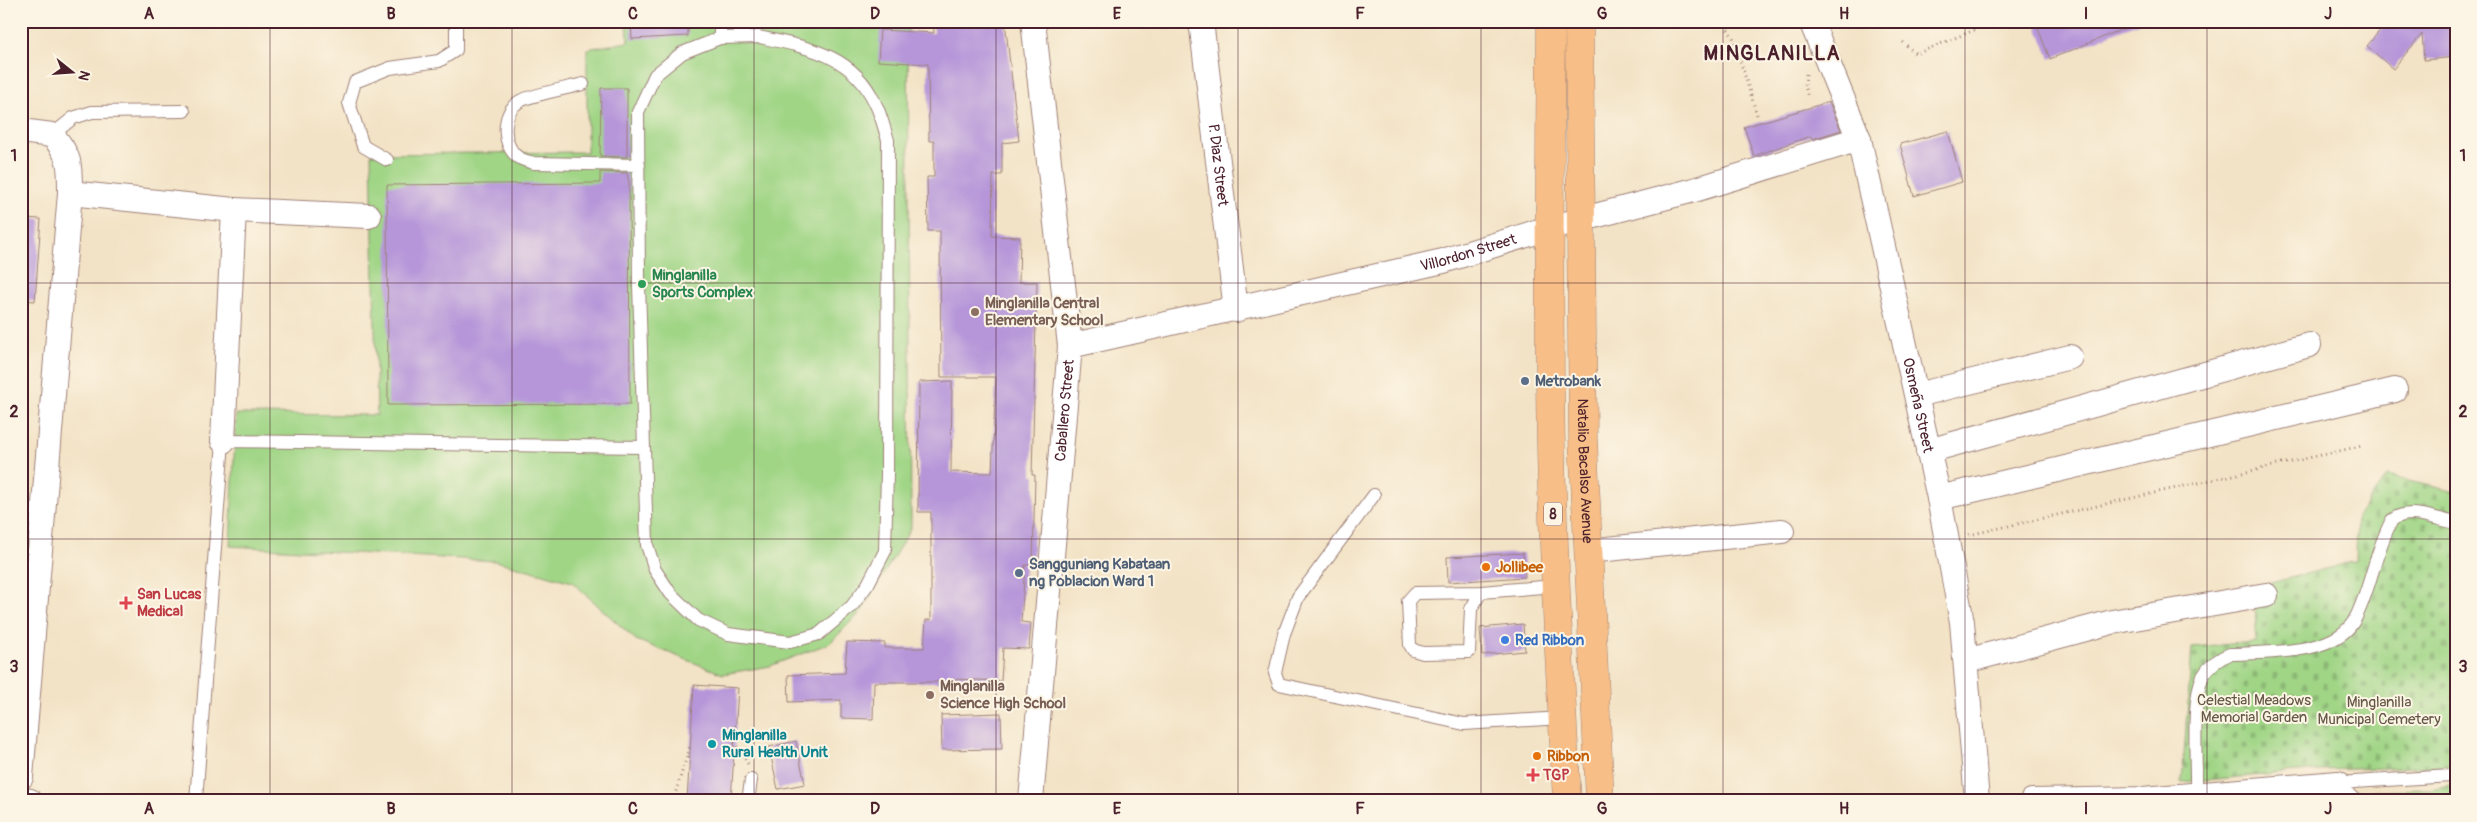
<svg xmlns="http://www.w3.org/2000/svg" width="2477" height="822" font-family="Pangolin,sans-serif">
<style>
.cemetery{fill:url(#cemetery-stones);stroke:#757a58}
.park{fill:#a0d586;stroke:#757a58}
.building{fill:#b696d9}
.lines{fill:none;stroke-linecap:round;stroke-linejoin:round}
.lane-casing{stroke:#9e8178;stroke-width:14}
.street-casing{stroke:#9e8178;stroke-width:26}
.highway-casing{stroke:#9e8178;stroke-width:29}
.path{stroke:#9e8178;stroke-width:3;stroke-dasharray:1 4;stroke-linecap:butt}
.lane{stroke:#fff;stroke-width:12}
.street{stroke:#fff;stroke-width:24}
.highway{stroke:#f7be87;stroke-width:28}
.grid{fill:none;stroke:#4a1f2b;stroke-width:1;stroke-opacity:0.55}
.leisure-dot{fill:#2e9e5b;stroke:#fcf5e5;stroke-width:2}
.education-dot{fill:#8d6e63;stroke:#fcf5e5;stroke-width:2}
.service-dot{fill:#5c6f8a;stroke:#fcf5e5;stroke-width:2}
.food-dot{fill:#e8710a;stroke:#fcf5e5;stroke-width:2}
.health-dot{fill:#e0444e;stroke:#fcf5e5;stroke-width:2}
.shop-dot{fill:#3f7fe0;stroke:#fcf5e5;stroke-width:2}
.culture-dot{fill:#0f9aa8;stroke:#fcf5e5;stroke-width:2}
.labels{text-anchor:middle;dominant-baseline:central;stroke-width:4;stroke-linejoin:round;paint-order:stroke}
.shield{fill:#fcf5e5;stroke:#7f5f63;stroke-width:1}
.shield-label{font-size:14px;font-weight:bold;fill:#4a1f2b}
.street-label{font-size:15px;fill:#4a1f2b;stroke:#fcf5e5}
.leisure-label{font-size:15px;font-weight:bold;fill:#27864d;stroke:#fcf5e5;text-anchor:start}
.education-label{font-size:15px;font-weight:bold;fill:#785e54;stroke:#fcf5e5;text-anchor:start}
.service-label{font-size:15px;font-weight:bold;fill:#4e5e75;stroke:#fcf5e5;text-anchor:start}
.food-label{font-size:15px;font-weight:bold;fill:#c56008;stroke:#fcf5e5;text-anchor:start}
.health-label{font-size:15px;font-weight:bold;fill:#be3a42;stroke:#fcf5e5;text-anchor:start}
.shop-label{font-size:15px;font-weight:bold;fill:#366cbe;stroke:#fcf5e5;text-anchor:start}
.park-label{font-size:15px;fill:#645646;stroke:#fcf5e5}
.culture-label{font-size:15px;font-weight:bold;fill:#0d838f;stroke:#fcf5e5;text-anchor:start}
.district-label{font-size:20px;font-weight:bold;letter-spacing:1px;fill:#4a1f2b;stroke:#fcf5e5}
.neatline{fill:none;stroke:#4a1f2b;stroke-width:2}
.grid-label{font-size:16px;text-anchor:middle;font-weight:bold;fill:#4a1f2b}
</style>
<defs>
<pattern id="cemetery-stones" width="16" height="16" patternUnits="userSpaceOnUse" patternTransform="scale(1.25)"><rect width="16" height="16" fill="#a0d586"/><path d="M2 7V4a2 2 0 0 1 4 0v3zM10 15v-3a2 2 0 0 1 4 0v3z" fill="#8bb674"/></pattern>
</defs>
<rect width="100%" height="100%" fill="#fcf5e5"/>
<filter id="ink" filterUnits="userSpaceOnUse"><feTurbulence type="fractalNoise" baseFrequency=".02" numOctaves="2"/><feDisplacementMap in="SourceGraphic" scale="10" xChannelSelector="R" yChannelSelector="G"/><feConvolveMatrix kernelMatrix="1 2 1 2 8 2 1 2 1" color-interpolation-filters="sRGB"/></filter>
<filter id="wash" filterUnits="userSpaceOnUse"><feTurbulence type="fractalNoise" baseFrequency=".0096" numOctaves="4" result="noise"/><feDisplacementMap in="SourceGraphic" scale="20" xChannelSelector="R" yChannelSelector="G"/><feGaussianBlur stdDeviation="1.12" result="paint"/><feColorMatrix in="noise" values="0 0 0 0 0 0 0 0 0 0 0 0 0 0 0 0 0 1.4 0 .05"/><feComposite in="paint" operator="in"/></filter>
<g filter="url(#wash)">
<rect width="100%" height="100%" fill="#f3e3c6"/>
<!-- cemetery -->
<path class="cemetery" d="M 2387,476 L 2456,492 L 2456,766 L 2320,770 L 2182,782 L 2192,647 L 2256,642 L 2255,587 L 2356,561 L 2357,517 Z
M 2450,785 L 2456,788 L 2456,801 L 2317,801 L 2317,792 L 2430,789 Z"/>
<!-- park -->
<path class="park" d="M 627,21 L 908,21 L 911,528 L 861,612 L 830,643 L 770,666 L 723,674 L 636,640 L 572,582 L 496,561 L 230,546 L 236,414 L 377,415 L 371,154 L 587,152 L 587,49 L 628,42 Z"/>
<g id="blocks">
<!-- building -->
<path class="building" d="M 631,21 L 688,21 L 688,36 L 632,39 Z
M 933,21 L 1005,21 L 1019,141 L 1002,143 L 1002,175 L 993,175 L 992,236 L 1020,237 L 1019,282 L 1037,282 L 1032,475 L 1035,475 L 1033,565 L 1025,565 L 1021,622 L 1031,623 L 1029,649 L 1003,648 L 1001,681 L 953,679 L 953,682 L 874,682 L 873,719 L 841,718 L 841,700 L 789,702 L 788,675 L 845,673 L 847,642 L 885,643 L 885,648 L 924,648 L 926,620 L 931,620 L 931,512 L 918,512 L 919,382 L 952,381 L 951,472 L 992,473 L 996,377 L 941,377 L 940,231 L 928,231 L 927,177 L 934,177 L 934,141 L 929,141 L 928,64 L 878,61 L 880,30 L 934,33 Z
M 2035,21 L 2140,21 L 2140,22 L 2050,59 Z
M 2388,21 L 2456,21 L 2456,57 L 2424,60 L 2422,34 L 2393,69 L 2367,46 Z
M 601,88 L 627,88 L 627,157 L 600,156 Z
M 1829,102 L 1841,130 L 1812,139 L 1811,136 L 1754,156 L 1744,127 Z
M 1948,131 L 1962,182 L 1914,196 L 1900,144 Z
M 600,172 L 627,173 L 629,183 L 630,404 L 388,405 L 387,185 L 600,183 Z
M 21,218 L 41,219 L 35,301 L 21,300 Z
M 1523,553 L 1525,577 L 1448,582 L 1447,557 Z
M 1523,624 L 1525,651 L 1482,655 L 1480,628 Z
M 694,685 L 738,688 L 731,801 L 687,801 Z
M 1001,713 L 1002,749 L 942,750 L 941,715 Z
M 796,741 L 805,784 L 778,789 L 769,747 Z"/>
</g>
</g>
<g filter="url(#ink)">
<use href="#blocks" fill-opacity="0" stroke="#9e8178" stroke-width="1"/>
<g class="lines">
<!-- lane casing -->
<g class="lane-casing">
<path id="lane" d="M 759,37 C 806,47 853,54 875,103 C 881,114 884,128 888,140 L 887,473 L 885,551 L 868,584 L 852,606 L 819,634 L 790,642 L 728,634 L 698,620 L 671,594 L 655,570 L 647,545 L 639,285 L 638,112 L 655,75 L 682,53 L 720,38 Z
M 720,38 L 720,21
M 583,84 C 569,88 531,95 520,101 C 501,112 501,146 519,158 C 523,160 529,162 534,163 L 639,165
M 52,135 L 73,118 L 92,112 L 184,111
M 387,160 L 363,146 L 349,103 L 355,82 L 390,68 L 439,61 L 456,50 L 456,21
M 1374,495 L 1298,597 L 1284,634 L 1275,673 L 1279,684 L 1464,724 L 1562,718
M 1481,592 L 1471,609 L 1469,652 L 1423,653 L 1413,650 L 1410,645 L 1408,601 L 1415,593 L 1481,592 L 1555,586
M 2338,783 L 2451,776 L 2456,779
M 2338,783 L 2357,801
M 2196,794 C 2197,764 2191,701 2203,676 C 2209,666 2219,658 2230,654 C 2266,652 2338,656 2356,617 C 2371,587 2375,551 2392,520 C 2410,507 2435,519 2456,523
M 196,801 L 223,441 L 643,447
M 748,801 L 751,780"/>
</g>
<!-- street casing -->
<g class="street-casing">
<g id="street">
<path id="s1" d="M 1201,21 L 1236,310"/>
<path id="s2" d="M 1811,21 L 1859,139 L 1939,498 L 1962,622 L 1977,801"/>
<path d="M 21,131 L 52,135 C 71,156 70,165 70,193 L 21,777"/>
<path d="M 70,193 L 234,210 L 369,216"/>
<path id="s3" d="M 1070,346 L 1443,261 L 1549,228 L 1694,190 L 1859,139"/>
<path d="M 1917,395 L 2070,357"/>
<path d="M 223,441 L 234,210"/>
<path d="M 1928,451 L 2309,345"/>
<path d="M 1939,498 L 2395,390"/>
<path d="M 1588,551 L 1782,531"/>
<path d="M 1966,661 L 2112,622 L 2266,595"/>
<path d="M 21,799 L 30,801"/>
<path id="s4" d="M 1031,801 L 1070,346 L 1033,21"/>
<path d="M 2032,801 L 2143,799 L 2338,783"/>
</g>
</g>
<!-- highway casing -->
<g class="highway-casing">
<g id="highway">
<path d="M 1551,21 C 1550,164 1548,306 1551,448 C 1553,566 1561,683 1567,801"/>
<path id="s5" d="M 1579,21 L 1583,438 L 1600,801"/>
</g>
</g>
<!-- path -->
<path class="path" d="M 1722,21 L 1733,37 L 1757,115
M 1903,42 L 1916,54 L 1996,21
M 1806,74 L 1805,85 L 1808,98
M 1969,535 L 2361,446
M 734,742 L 748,764
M 673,801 L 690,746"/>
<!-- lane -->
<use href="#lane" class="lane"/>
<!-- street -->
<use href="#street" class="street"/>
<!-- highway -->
<use href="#highway" class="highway"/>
</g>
</g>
<!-- grid -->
<path class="grid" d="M 270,21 L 270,801M 512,21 L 512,801M 754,21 L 754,801M 996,21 L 996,801M 1238,21 L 1238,801M 1481,21 L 1481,801M 1723,21 L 1723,801M 1965,21 L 1965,801M 2207,21 L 2207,801M 21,283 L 2456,283M 21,539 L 2456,539"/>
<!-- markers -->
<circle class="leisure-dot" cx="642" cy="284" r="5"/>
<g class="education-dot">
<circle cx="975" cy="312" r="5"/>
<circle cx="930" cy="695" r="5"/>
</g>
<g class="service-dot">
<circle cx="1525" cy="381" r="5"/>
<circle cx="1019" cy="573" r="5"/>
</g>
<g class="food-dot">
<circle cx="1486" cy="567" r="5"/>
<circle cx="1537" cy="756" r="5"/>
</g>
<g class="health-dot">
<path d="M123.5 595.5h5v5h5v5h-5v5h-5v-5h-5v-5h5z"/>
<path d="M1530.5 767.5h5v5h5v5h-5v5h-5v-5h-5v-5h5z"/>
</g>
<circle class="shop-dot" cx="1505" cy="640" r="5"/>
<circle class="culture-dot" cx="712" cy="744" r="5"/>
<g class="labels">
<!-- shield labels -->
<rect class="shield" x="1544" y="502.5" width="18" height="23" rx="4"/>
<g class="shield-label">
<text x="1553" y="514">8</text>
</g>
<!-- street labels -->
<g class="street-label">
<text stroke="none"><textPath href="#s1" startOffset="145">P. Diaz Street</textPath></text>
<text stroke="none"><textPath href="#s3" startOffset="409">Villordon Street</textPath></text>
<text stroke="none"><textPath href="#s2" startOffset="400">Osmeña Street</textPath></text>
<text stroke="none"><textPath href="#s4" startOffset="392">Caballero Street</textPath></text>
<text stroke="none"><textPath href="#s5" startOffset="450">Natalio Bacalso Avenue</textPath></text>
</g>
<!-- leisure labels -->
<g class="leisure-label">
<text x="652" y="275">Minglanilla<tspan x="652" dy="17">Sports Complex</tspan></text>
</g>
<!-- education labels -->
<g class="education-label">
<text x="985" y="303">Minglanilla Central<tspan x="985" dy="17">Elementary School</tspan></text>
<text x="940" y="686">Minglanilla<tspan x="940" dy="17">Science High School</tspan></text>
</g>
<!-- service labels -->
<g class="service-label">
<text x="1535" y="381">Metrobank</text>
<text x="1029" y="564">Sangguniang Kabataan<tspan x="1029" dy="17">ng Poblacion Ward 1</tspan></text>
</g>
<!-- food labels -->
<g class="food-label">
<text x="1496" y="567">Jollibee</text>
<text x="1547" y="756">Ribbon</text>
</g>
<!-- health labels -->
<g class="health-label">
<text x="137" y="594">San Lucas<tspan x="137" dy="17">Medical</tspan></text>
<text x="1543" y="775">TGP</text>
</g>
<!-- shop labels -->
<g class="shop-label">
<text x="1515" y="640">Red Ribbon</text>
</g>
<!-- park labels -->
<g class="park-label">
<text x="2254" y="700">Celestial Meadows<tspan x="2254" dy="17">Memorial Garden</tspan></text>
<text x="2379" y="702">Minglanilla<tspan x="2379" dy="17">Municipal Cemetery</tspan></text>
</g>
<!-- culture labels -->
<g class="culture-label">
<text x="722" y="735">Minglanilla<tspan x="722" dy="17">Rural Health Unit</tspan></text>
</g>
<!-- district labels -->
<g class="district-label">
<text x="1772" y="53">MINGLANILLA</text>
</g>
</g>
<!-- margin -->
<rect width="2477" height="822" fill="none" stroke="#fcf5e5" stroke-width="55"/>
<!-- north arrow -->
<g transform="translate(72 72) rotate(107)" stroke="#fcf5e5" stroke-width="4" paint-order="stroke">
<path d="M0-4L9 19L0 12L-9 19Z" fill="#4a1f2b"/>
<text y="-8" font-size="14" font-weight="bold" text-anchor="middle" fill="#4a1f2b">N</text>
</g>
<rect x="28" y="28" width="2422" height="766" class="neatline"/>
<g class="grid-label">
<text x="149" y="19">A</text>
<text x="391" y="19">B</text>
<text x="633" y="19">C</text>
<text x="875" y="19">D</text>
<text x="1117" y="19">E</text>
<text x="1360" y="19">F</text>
<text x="1602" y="19">G</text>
<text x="1844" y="19">H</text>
<text x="2086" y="19">I</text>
<text x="2328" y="19">J</text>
<text x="14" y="161">1</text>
<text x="2463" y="161">1</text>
<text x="14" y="417">2</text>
<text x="2463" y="417">2</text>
<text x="14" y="672">3</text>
<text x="2463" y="672">3</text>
<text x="149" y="814">A</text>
<text x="391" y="814">B</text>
<text x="633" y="814">C</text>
<text x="875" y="814">D</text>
<text x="1117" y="814">E</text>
<text x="1360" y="814">F</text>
<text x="1602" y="814">G</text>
<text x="1844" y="814">H</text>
<text x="2086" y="814">I</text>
<text x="2328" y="814">J</text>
</g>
</svg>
